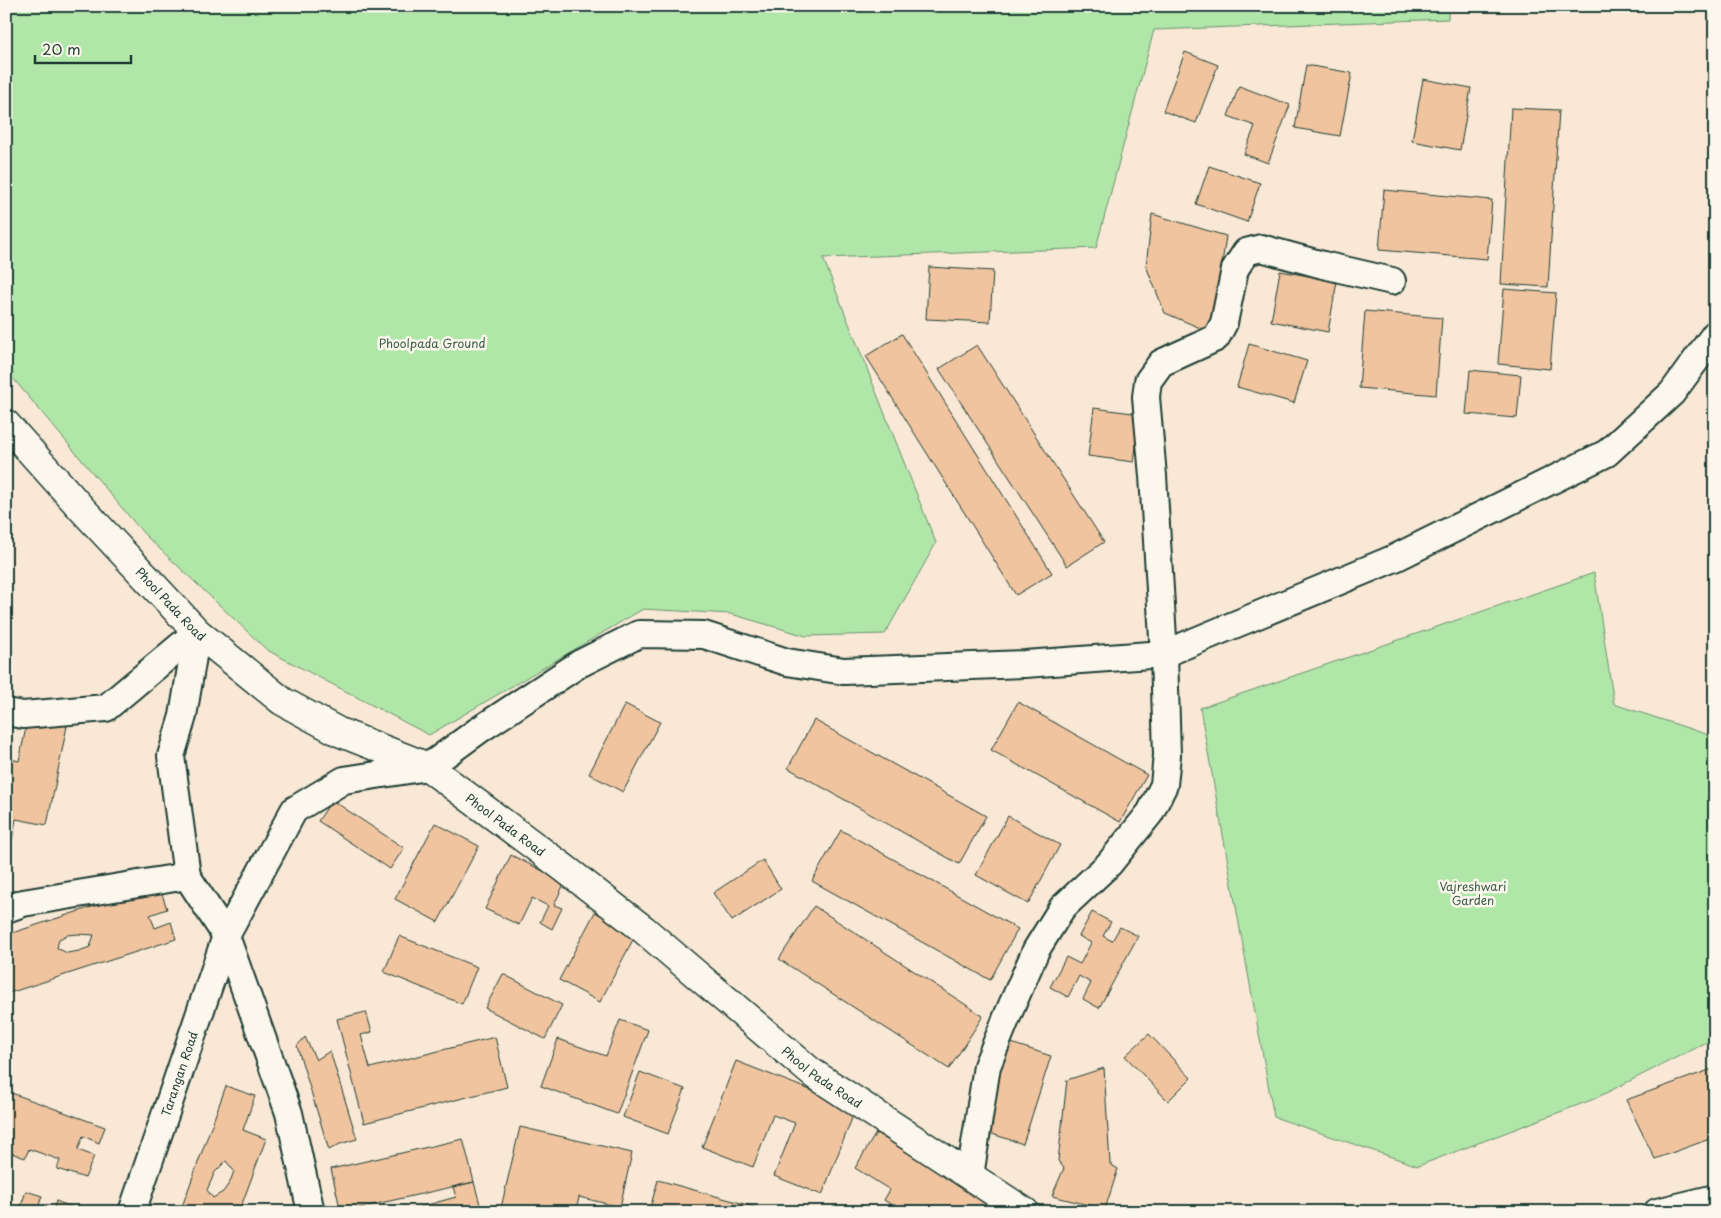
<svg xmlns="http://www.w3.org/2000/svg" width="1721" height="1218" font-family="'Playpen Sans',sans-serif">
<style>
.green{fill:#b1e6a9;stroke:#68926e}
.building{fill:#f0c49f;stroke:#1f3d34;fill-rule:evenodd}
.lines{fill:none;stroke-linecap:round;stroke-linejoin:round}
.minor-casing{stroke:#1f3d34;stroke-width:30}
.tertiary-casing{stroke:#1f3d34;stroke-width:31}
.minor{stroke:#fbf7ec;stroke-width:26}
.tertiary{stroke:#fbf7ec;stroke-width:28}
.labels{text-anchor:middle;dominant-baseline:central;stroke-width:5;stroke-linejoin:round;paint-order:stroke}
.park-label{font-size:12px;fill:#3c5f4b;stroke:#fbf7ec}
.street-label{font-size:12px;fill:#1f3d34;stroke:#fbf7ec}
</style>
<rect width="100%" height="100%" fill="#f8e8d5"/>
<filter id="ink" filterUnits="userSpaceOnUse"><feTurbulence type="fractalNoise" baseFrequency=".02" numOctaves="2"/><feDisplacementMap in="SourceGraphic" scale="10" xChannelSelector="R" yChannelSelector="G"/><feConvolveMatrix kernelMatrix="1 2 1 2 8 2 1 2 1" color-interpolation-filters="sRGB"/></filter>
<g filter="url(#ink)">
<!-- green -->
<path class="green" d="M 6,6 L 1448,6 L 1448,19 L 1154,30 L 1096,248 L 823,258 L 936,543 L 885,634 L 806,636 L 731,614 L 643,609 L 429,735 L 267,650 L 144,534 L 6,370 Z
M 1594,573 L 1614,704 L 1715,737 L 1715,1038 L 1594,1099 L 1418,1166 L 1274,1117 L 1200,708 Z"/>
<!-- building -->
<path class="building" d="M 1185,52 L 1218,65 L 1196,123 L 1163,111 Z
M 1306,65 L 1352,73 L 1340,136 L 1295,128 Z
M 1423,79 L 1471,88 L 1460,150 L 1412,141 Z
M 1239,86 L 1290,105 L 1268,163 L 1244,154 L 1255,126 L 1228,116 Z
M 1511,108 L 1559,110 L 1548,287 L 1501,284 Z
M 1209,166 L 1260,183 L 1247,222 L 1196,204 Z
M 1384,190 L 1492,200 L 1487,259 L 1379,250 Z
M 1152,214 L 1226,236 L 1212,333 L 1165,313 L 1146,266 Z
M 929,267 L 993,271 L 990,322 L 926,319 Z
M 1280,271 L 1337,281 L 1328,332 L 1271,321 Z
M 1504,289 L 1556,293 L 1550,369 L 1498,364 Z
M 1365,311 L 1442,318 L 1436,395 L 1359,388 Z
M 902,334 L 1052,573 L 1016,595 L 866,356 Z
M 1249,344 L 1307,361 L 1294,403 L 1237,387 Z
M 977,345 L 1104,542 L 1067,566 L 939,369 Z
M 1470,370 L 1521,375 L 1517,418 L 1466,414 Z
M 1094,408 L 1140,414 L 1134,462 L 1088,456 Z
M 1018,702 L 1147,775 L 1120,822 L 991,750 Z
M 625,704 L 660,722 L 623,792 L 589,774 Z
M 28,718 L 67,726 L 47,825 L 16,819 L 12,841 L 6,840 L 6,758 L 19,761 Z
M 814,720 L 986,816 L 959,864 L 788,768 Z
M 332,800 L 404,848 L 390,869 L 318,821 Z
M 1008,816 L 1060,845 L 1028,904 L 976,875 Z
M 435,823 L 479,846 L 438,922 L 395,899 Z
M 841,830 L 1018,929 L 990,980 L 812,881 Z
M 511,855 L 565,882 L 554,905 L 562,908 L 552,929 L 540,922 L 548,906 L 532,898 L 519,925 L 485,909 Z
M 763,860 L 781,889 L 732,921 L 713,893 Z
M 159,885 L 167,909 L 150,915 L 155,928 L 171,922 L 176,939 L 6,994 L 6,935 ZM 78,934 L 94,935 L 90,947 L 79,951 L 67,953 L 57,948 L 59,939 L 67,935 Z
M 814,906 L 983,1016 L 949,1069 L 779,959 Z
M 595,912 L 636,934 L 600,1002 L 559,980 Z
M 1092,912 L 1111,922 L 1103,936 L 1112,941 L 1120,927 L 1138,936 L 1099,1008 L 1083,999 L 1091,983 L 1079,976 L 1068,997 L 1050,987 L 1066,957 L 1080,964 L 1091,943 L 1079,936 Z
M 399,936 L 477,967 L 462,1004 L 384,972 Z
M 503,974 L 562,1005 L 545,1039 L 485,1008 Z
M 366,1012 L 372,1032 L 361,1035 L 370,1068 L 495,1037 L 507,1087 L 364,1123 L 337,1019 Z
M 620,1020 L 648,1030 L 617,1114 L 541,1086 L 558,1039 L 606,1056 Z
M 1149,1034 L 1191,1078 L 1168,1101 L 1125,1056 Z
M 305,1037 L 316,1060 L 330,1051 L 357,1139 L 340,1144 L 329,1150 L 297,1046 Z
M 1008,1042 L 1051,1056 L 1023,1144 L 980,1130 Z
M 736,1061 L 856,1108 L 822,1195 L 774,1176 L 795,1123 L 773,1115 L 753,1167 L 702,1147 Z
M 1104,1068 L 1110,1164 L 1118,1169 L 1105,1209 L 1052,1196 L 1064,1168 L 1058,1161 L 1067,1080 Z
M 1715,1068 L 1715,1137 L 1655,1159 L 1626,1100 Z
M 640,1072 L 685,1089 L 668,1134 L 623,1117 Z
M 226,1086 L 255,1096 L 243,1130 L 266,1139 L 239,1212 L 180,1212 ZM 226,1161 L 234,1171 L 230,1182 L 223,1192 L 213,1198 L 207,1190 L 215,1172 Z
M 6,1091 L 105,1127 L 99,1143 L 83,1136 L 78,1150 L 94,1156 L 85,1178 L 57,1169 L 60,1160 L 29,1149 L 25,1158 L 6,1151 Z
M 520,1127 L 632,1153 L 620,1207 L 579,1197 L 576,1212 L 500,1212 Z
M 876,1133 L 1004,1212 L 903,1212 L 884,1200 L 890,1190 L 855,1168 Z
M 463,1139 L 474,1182 L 341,1212 L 331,1169 Z
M 658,1180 L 773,1212 L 649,1212 Z
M 474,1182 L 482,1212 L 402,1212 L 456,1197 L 453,1187 Z
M 26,1191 L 42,1196 L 37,1211 L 39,1212 L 19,1212 Z
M 56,1201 L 74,1208 L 72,1212 L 53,1212 Z"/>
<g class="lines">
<!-- minor casing -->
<g class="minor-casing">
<g id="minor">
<path d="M 197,632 L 183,716 L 171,756 L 187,876 L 226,936 L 289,1113 L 311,1212"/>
<path d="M 6,712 L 23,715 L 106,708 L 197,632"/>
<path d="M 6,909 L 23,903 L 187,876"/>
<path d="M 970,1176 L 987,1066 L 1009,1012 L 1036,950 L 1062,908 L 1109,864 L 1150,813 L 1164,785 L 1167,755 L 1164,654 L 1153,476 L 1146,397 L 1148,381 L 1161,363 L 1216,338 L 1224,323 L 1235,269 L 1246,252 L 1261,248 L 1323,265 L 1392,281"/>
<path id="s1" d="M 132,1212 L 226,936 L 294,810 L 344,780 L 428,767 L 479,730 L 579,664 L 639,634 L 704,635 L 787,662 L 844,671 L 1025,664 L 1164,654 L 1395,558 L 1607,453 L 1672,393 L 1715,334"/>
<path d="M 1657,1212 L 1715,1198"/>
</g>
</g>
<!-- tertiary casing -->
<g class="tertiary-casing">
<g id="tertiary">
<path id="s2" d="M 6,424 L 82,509 L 197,632 L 282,701 L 339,732 L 428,767 L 564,868 L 643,929 L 811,1072 L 1025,1212"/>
</g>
</g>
<!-- minor -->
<use href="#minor" class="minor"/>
<!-- tertiary -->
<use href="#tertiary" class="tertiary"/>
</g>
</g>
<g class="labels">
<!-- park labels -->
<g class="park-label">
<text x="432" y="343">Phoolpada Ground</text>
<text x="1473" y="886">Vajreshwari<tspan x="1473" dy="14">Garden</tspan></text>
</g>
<!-- street labels -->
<g class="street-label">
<text stroke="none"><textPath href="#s2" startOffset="244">Phool Pada Road</textPath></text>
<text stroke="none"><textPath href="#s2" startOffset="649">Phool Pada Road</textPath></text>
<text stroke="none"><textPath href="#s1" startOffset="146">Tarangan Road</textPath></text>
<text stroke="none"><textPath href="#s2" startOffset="1054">Phool Pada Road</textPath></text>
</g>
</g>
<!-- margin -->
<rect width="1721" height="1218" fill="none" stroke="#fbf7ec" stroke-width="25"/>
<rect x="12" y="12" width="1696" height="1193" fill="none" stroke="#1f3d34" stroke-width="2" filter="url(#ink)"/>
<!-- scale -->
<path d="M35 55v8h96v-8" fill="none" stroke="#1f3d34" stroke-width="2.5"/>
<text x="42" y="55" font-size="15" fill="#1f3d34" stroke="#fbf7ec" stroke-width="4" paint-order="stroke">20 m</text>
</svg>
